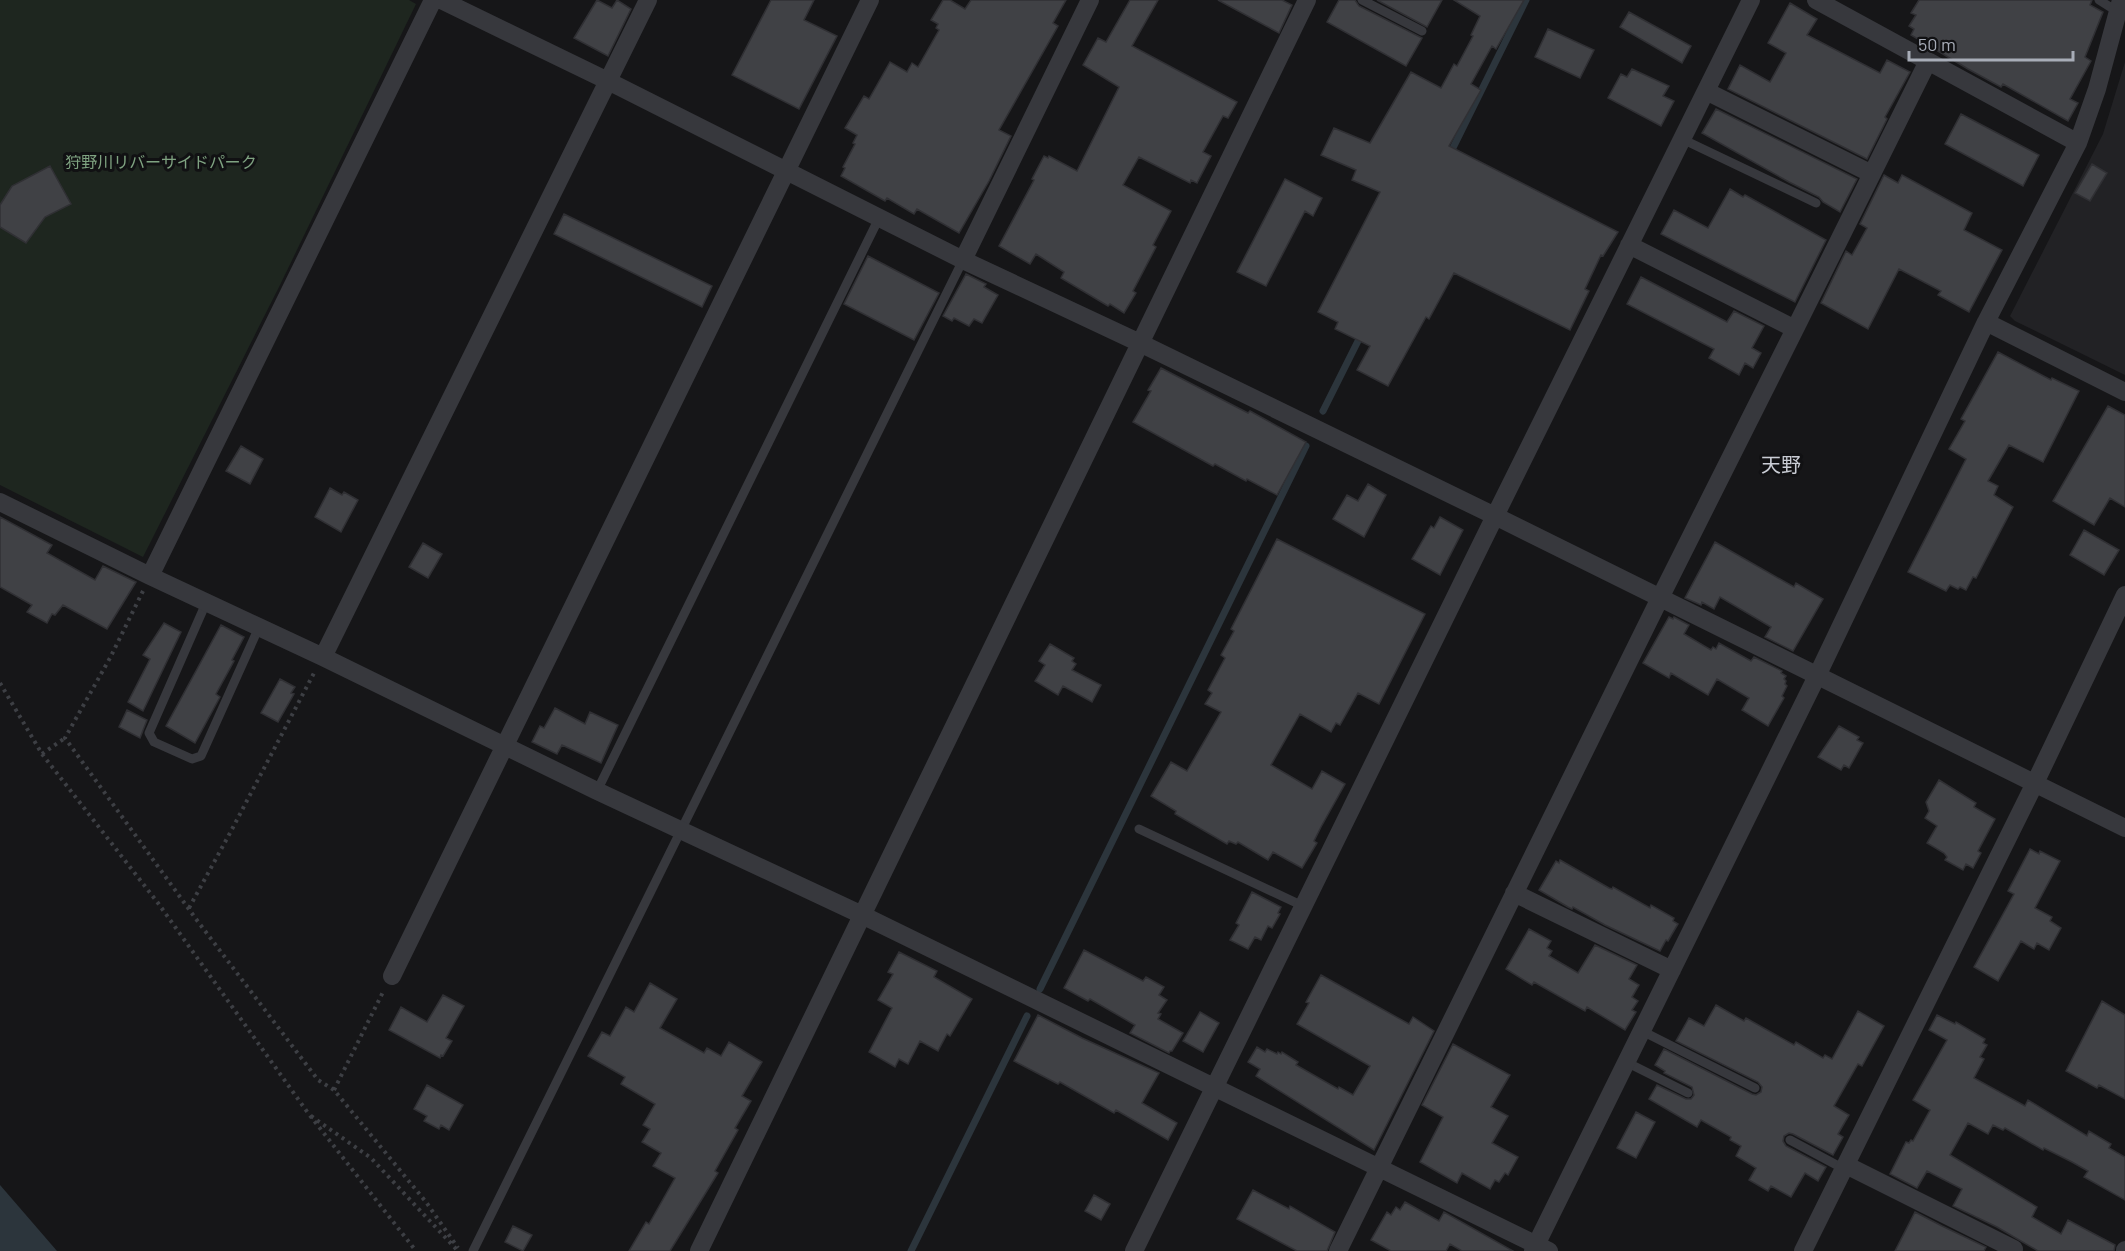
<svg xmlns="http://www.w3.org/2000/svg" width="2125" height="1251" font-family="Barlow,'Noto Sans JP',sans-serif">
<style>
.built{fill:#222225}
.green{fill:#1e261f}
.water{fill:#2c353c}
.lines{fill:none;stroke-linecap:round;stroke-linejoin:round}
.stream{stroke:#2c353c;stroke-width:7}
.building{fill:#404145;stroke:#303034;stroke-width:1.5}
.path{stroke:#3d3f44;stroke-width:4;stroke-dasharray:3 4.5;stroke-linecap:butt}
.service{stroke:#37383d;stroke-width:9}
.minor{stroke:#37383d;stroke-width:18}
.labels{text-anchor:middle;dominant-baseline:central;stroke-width:6;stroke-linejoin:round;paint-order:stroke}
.park-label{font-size:16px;fill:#7fa381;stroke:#111113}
.quarter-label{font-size:20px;fill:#c9ccd4;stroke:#111113}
</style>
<rect width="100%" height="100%" fill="#161618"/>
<!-- built -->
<path class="built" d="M 2125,62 L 2125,375 L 2015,321 L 2010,316 L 2103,134 Z"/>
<!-- green -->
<path class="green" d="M 0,0 L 409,0 L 416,4 L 280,285 L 143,557 L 0,485 Z"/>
<!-- water -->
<path class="water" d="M 0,1185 L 57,1251 L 0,1251 Z"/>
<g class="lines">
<!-- stream -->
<path class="stream" d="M 1449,156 L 1526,0
M 1323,411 L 1362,333
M 1040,989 L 1306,446
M 911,1251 L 1027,1016"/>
</g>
<!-- building -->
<path class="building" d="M 597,0 L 612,8 L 617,0 L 631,9 L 608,56 L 574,38 Z
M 771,0 L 814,0 L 804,20 L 837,36 L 799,109 L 732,75 Z
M 943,0 L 950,0 L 965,9 L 971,0 L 1066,0 L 1053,23 L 1058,26 L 999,130 L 1011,136 L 989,181 L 959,233 L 917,209 L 914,214 L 887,198 L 885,201 L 841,176 L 845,168 L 843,167 L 855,144 L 853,143 L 857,135 L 845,128 L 864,96 L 869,99 L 890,62 L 907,72 L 912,63 L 918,67 L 939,30 L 936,28 L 938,24 L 931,20 Z
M 1130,0 L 1158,0 L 1132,46 L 1237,102 L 1228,118 L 1223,116 L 1203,152 L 1211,156 L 1197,183 L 1191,180 L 1190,183 L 1139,157 L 1123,185 L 1171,211 L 1153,245 L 1156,247 L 1133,291 L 1136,293 L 1124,313 L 1110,304 L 1108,306 L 1061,278 L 1064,272 L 1036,254 L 1030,264 L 999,246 L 1034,180 L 1032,179 L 1044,156 L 1048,158 L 1049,156 L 1077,171 L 1119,87 L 1083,65 L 1098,38 L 1106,42 Z
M 1218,0 L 1282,0 L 1292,5 L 1279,33 Z
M 1339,0 L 1355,0 L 1359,6 L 1422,38 L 1406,66 L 1327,22 Z
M 1377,0 L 1442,0 L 1427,27 Z
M 1454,0 L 1524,0 L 1496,49 L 1492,46 L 1471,84 L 1481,90 L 1449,146 L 1618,232 L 1603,256 L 1601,255 L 1585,289 L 1589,291 L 1570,330 L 1454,273 L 1429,319 L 1426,317 L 1388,386 L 1357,370 L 1370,346 L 1335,329 L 1338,322 L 1318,312 L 1380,192 L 1352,180 L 1356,170 L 1321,155 L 1334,128 L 1370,143 L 1411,72 L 1441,88 L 1454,64 L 1457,66 L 1473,36 L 1471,35 L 1480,16 Z
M 1919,0 L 2092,0 L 2090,5 L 2103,12 L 2085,57 L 2091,61 L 2070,99 L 2078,103 L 2068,121 L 2003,84 L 2001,87 L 1968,69 L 1911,35 L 1914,29 L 1909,26 L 1916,15 L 1911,13 Z
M 1790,3 L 1817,19 L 1807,35 L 1880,73 L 1887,60 L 1910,72 L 1885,117 L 1887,119 L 1867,159 L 1728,89 L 1740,65 L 1770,82 L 1786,53 L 1768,43 Z
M 1629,12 L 1691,46 L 1682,63 L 1620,27 Z
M 1548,29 L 1594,50 L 1580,78 L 1535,57 Z
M 1632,69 L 1669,86 L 1663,96 L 1674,101 L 1661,126 L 1608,98 L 1621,74 L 1627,77 Z
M 1716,109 L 1857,179 L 1840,212 L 1823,202 L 1819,197 L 1789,182 L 1702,133 Z
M 1961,114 L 2039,155 L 2023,186 L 1945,144 Z
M 2092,164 L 2107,173 L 2090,201 L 2075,193 Z
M 50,166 L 71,204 L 45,217 L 26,243 L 0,227 L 0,205 L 12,186 Z
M 1884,175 L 1898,183 L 1902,175 L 1972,213 L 1964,230 L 2002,250 L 1969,312 L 1938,295 L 1941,291 L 1899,269 L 1868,329 L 1821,303 L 1846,251 L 1852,255 L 1867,228 L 1860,224 Z
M 1285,179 L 1322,198 L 1313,216 L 1305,211 L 1266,286 L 1237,272 Z
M 1730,189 L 1743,197 L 1745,195 L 1826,240 L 1795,302 L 1661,234 L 1674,210 L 1708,228 Z
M 564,214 L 712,286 L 702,307 L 554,234 Z
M 868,256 L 939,293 L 914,340 L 844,304 Z
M 966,274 L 986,284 L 984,287 L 998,295 L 982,323 L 974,319 L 969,326 L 954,318 L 952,321 L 943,316 Z
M 1641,277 L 1727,322 L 1734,311 L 1764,326 L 1752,348 L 1761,353 L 1753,368 L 1745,363 L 1739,375 L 1709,358 L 1714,349 L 1627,304 Z
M 1998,352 L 2051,380 L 2052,378 L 2079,391 L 2043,462 L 2009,445 L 1988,481 L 1998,486 L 1994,495 L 2013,507 L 1976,578 L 1973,577 L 1966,590 L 1960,587 L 1958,589 L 1950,585 L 1946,591 L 1908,572 L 1966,459 L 1949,449 L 1965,421 L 1961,419 Z
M 1161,368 L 1248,413 L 1250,411 L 1306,442 L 1277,495 L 1247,479 L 1246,481 L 1215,464 L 1213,466 L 1133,422 L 1151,391 L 1148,390 Z
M 2108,406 L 2125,415 L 2125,507 L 2110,498 L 2094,525 L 2053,501 Z
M 241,446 L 263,459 L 250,484 L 226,471 Z
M 1368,484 L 1386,495 L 1364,537 L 1333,519 L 1347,495 L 1358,501 Z
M 330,488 L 342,495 L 344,492 L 358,500 L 341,532 L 315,517 Z
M 0,517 L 52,545 L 47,553 L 95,580 L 103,566 L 136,582 L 107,629 L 63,605 L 55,615 L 52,614 L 47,623 L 27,612 L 32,605 L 0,587 Z
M 1440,517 L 1463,530 L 1440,575 L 1412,559 L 1431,526 L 1434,528 Z
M 2084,530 L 2119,550 L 2104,575 L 2070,555 Z
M 1277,539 L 1425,614 L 1379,704 L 1358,693 L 1340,725 L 1336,723 L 1331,732 L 1300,714 L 1271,765 L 1312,789 L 1322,771 L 1345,784 L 1321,827 L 1314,841 L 1317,843 L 1302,868 L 1273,852 L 1268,860 L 1238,842 L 1236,844 L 1229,841 L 1227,844 L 1175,814 L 1176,811 L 1151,796 L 1171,762 L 1187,771 L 1221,712 L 1205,704 L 1212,693 L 1208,690 L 1225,658 L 1221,655 L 1234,631 L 1231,629 Z
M 1715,542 L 1794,587 L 1796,583 L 1823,599 L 1793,651 L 1765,637 L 1771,627 L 1720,597 L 1714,609 L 1702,602 L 1701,605 L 1685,598 Z
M 423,543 L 442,554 L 428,578 L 409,567 Z
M 1669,617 L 1673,619 L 1674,617 L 1689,625 L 1684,634 L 1711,650 L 1713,647 L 1716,649 L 1719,643 L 1751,661 L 1754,657 L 1782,671 L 1781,673 L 1786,676 L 1784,679 L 1786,681 L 1785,684 L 1787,686 L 1782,696 L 1784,698 L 1768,726 L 1742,710 L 1749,698 L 1717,679 L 1708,695 L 1671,673 L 1669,678 L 1643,663 Z
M 164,623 L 181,632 L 143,711 L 128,702 L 150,659 L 143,655 Z
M 221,625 L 244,637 L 232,660 L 234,661 L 216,694 L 220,697 L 195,743 L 166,726 Z
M 1050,644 L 1074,658 L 1072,661 L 1076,664 L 1072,670 L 1101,685 L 1092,702 L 1063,686 L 1058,695 L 1035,681 L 1045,665 L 1039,661 Z
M 280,679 L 295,687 L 291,693 L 294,694 L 278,722 L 261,713 Z
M 555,708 L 585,724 L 590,712 L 618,725 L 601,763 L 562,745 L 557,754 L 532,742 L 540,726 L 544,728 Z
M 127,710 L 147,720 L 140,738 L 119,727 Z
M 1839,726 L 1859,737 L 1857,740 L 1863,743 L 1849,768 L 1844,765 L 1841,770 L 1818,757 Z
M 1939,780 L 1976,803 L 1974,807 L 1995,819 L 1978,851 L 1981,853 L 1973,868 L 1966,864 L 1963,870 L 1945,860 L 1947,857 L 1944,853 L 1927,843 L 1937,826 L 1925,818 L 1929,811 L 1926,802 Z
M 2030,849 L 2039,854 L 2040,851 L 2060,861 L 2035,908 L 2052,917 L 2050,921 L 2061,928 L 2049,950 L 2037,943 L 2034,949 L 2021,941 L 1998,981 L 1974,967 L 2014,894 L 2008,891 Z
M 1560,860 L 1609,888 L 1612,889 L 1613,887 L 1650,908 L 1651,905 L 1674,918 L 1673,921 L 1678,924 L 1668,941 L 1666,940 L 1660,951 L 1605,925 L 1573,907 L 1572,909 L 1568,907 L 1539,890 L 1556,861 L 1559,863 Z
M 1252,892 L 1281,907 L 1278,913 L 1280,914 L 1272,928 L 1268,926 L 1261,940 L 1255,937 L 1248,949 L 1230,940 L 1239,925 L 1236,923 Z
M 1529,929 L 1551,941 L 1547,948 L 1552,951 L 1549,956 L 1578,973 L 1595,945 L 1637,965 L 1629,979 L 1639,985 L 1632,997 L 1638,1001 L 1632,1010 L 1636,1012 L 1625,1030 L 1587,1007 L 1585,1011 L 1534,982 L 1532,985 L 1506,969 Z
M 1084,950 L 1143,981 L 1146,977 L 1164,987 L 1159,995 L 1167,1000 L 1158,1013 L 1161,1014 L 1158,1019 L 1183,1033 L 1172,1051 L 1170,1051 L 1169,1053 L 1130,1033 L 1135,1025 L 1090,999 L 1088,1001 L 1064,988 Z
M 899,952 L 937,971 L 934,977 L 972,999 L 950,1036 L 947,1034 L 938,1051 L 920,1041 L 908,1064 L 899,1059 L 895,1067 L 869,1052 L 892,1008 L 878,1000 L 893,974 L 888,972 Z
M 1321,975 L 1409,1024 L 1413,1017 L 1434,1031 L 1374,1150 L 1256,1076 L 1260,1069 L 1248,1062 L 1257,1047 L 1265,1052 L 1267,1049 L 1277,1054 L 1278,1052 L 1281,1054 L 1282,1052 L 1298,1062 L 1296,1065 L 1338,1089 L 1339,1087 L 1353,1095 L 1370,1066 L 1297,1024 L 1309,1003 L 1306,1002 Z
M 650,983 L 677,999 L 660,1028 L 704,1053 L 707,1048 L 721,1056 L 729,1042 L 762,1062 L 742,1096 L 751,1101 L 735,1128 L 738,1130 L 715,1171 L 718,1173 L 670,1251 L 629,1251 L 646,1222 L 649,1224 L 675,1178 L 653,1166 L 661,1153 L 642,1142 L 650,1129 L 643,1125 L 655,1104 L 621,1084 L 625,1077 L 588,1056 L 602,1032 L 610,1036 L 626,1007 L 634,1012 Z
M 443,995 L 464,1006 L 446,1038 L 452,1041 L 443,1056 L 441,1055 L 440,1058 L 389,1030 L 401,1007 L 427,1022 Z
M 2102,1001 L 2125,1015 L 2125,1099 L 2099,1085 L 2097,1088 L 2066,1071 Z
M 1716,1005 L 1744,1021 L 1746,1018 L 1794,1045 L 1796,1042 L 1823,1058 L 1825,1055 L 1832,1059 L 1858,1011 L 1884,1026 L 1862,1066 L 1858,1064 L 1834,1106 L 1849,1115 L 1838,1134 L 1843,1137 L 1833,1155 L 1793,1134 L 1789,1133 L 1784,1136 L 1783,1141 L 1786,1146 L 1826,1167 L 1818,1181 L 1805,1173 L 1791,1197 L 1771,1186 L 1768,1191 L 1749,1180 L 1756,1168 L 1736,1156 L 1741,1146 L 1730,1140 L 1731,1137 L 1701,1120 L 1697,1127 L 1649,1099 L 1657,1085 L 1686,1099 L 1691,1099 L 1694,1095 L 1692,1087 L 1664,1073 L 1665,1071 L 1655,1065 L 1664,1049 L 1752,1094 L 1756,1095 L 1761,1092 L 1762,1087 L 1758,1082 L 1676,1041 L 1689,1018 L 1704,1026 Z
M 1200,1012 L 1219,1023 L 1203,1052 L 1183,1041 Z
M 1038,1015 L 1082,1038 L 1159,1073 L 1142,1103 L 1177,1123 L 1168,1140 L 1116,1110 L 1114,1113 L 1060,1082 L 1058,1084 L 1014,1061 Z
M 1937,1015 L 1955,1024 L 1956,1022 L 1985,1039 L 1983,1043 L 1987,1045 L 1980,1057 L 1984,1059 L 1974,1078 L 2025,1106 L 2028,1100 L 2087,1136 L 2089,1131 L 2111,1144 L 2109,1148 L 2125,1157 L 2125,1200 L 2084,1177 L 2088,1171 L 2072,1162 L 2044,1148 L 2043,1150 L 2005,1128 L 2003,1130 L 1993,1125 L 1988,1134 L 1968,1123 L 1950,1155 L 2037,1207 L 2032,1217 L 2061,1234 L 2068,1220 L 2115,1245 L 2114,1251 L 2038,1251 L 1997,1227 L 1953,1206 L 1962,1189 L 1927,1171 L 1917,1188 L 1890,1174 L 1906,1142 L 1909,1143 L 1911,1140 L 1913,1141 L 1930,1110 L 1913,1100 L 1947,1040 L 1929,1030 Z
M 1453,1044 L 1510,1075 L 1491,1107 L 1508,1116 L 1492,1143 L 1518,1157 L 1508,1175 L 1505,1173 L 1499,1182 L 1495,1180 L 1490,1189 L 1462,1173 L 1457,1183 L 1420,1162 L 1443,1117 L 1422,1105 Z
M 427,1085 L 463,1105 L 449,1130 L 441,1125 L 439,1129 L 424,1121 L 427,1116 L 414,1109 Z
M 1636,1112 L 1655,1122 L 1636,1158 L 1617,1148 Z
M 1253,1190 L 1289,1209 L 1290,1206 L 1335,1232 L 1327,1251 L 1297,1251 L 1237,1219 Z
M 1094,1195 L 1110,1204 L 1101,1220 L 1085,1211 Z
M 1405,1202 L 1439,1221 L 1444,1212 L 1513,1251 L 1462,1251 L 1450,1244 L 1446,1251 L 1391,1251 L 1371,1240 L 1387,1212 L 1391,1215 L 1396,1207 L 1400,1210 Z
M 1915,1212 L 1942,1226 L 1986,1247 L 1984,1251 L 1895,1251 Z
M 513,1226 L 532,1235 L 523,1251 L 505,1242 Z"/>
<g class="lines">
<!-- path -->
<path class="path" d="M 143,591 L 110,658 L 65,738 L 196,919 L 318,1080 L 334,1090 L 426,1202 L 458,1248
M 0,683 L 42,754 L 158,903 L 308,1113 L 416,1251
M 42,754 L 65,738
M 189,908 L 230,833 L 314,673
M 334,1090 L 383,992
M 311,1116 L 371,1158 L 457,1250"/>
<!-- service -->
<path class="service" d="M 1362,0 L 1422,31
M 2099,0 L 2118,12
M 1682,139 L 1816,203
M 206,603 L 149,733 L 154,742 L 192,759 L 201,756 L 259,627
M 597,791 L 879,218
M 1139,829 L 1303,906
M 1642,1031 L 1755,1088
M 1626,1062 L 1688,1093
M 1790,1140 L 1844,1169
M 473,1251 L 963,260"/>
<!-- minor -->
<path class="minor" d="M 441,0 L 608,81 L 963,260 L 1142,344 L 1495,516 L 2125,828
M 1816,0 L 2078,143
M 1706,91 L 1872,174
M 963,260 L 1090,0
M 1986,322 L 2125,392
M 1795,329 L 1928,61
M 0,502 L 150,576 L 323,657 L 597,791 L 860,914 L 1549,1251
M 150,576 L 433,0
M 323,657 L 648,0
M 1514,893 L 1672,970
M 392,976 L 870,0
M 1846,1165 L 2014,1249
M 699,1251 C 899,833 1106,418 1307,0
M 1134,1251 L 1495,516 L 1751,0
M 1338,1251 L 1660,598 L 1795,329 L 1629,245
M 1533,1251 L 1817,676 L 1986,322 L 2078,143 L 2097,89 L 2121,0
M 1803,1251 L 2035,783 L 2125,595
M 2125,1251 L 2125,1250"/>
</g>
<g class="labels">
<!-- park labels -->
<g class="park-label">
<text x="161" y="161">狩野川リバーサイドパーク</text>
</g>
<!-- quarter labels -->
<g class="quarter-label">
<text x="1781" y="464">天野</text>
</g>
</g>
<!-- scale -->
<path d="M1909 51v9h164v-9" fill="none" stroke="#a8adb8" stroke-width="3"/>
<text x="1918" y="51" font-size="18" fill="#a8adb8" stroke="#111113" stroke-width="4.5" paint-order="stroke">50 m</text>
</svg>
